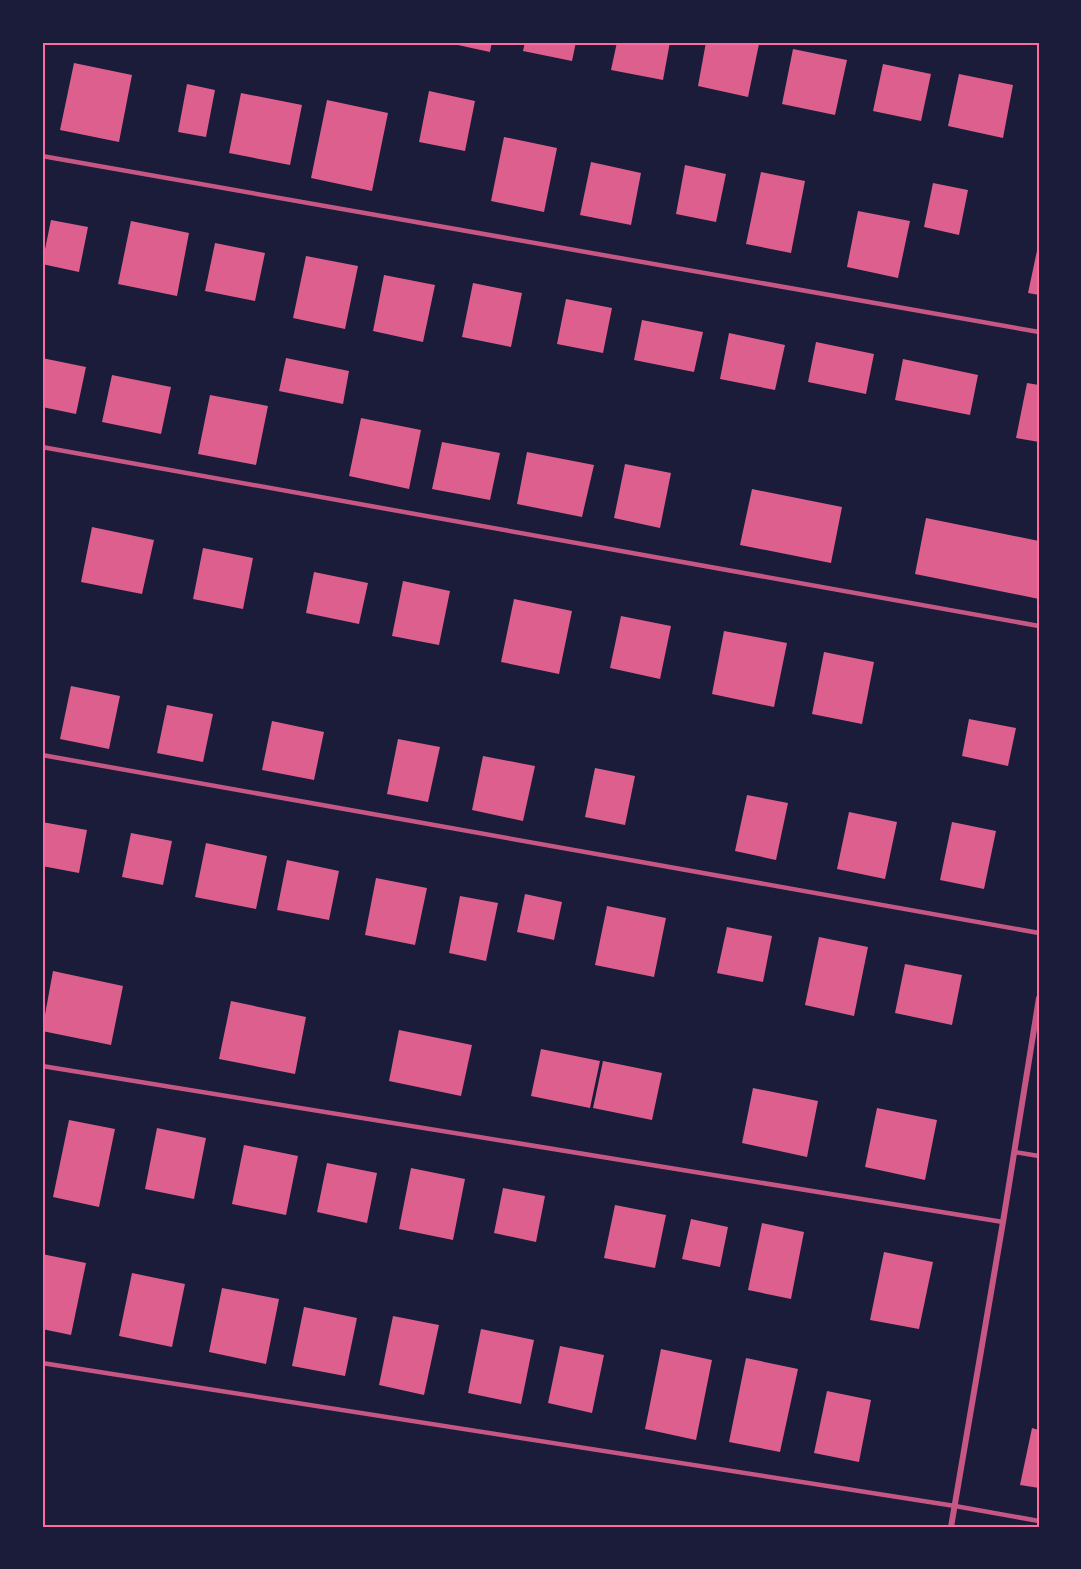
<svg xmlns="http://www.w3.org/2000/svg" width="1081" height="1569" font-family="Manrope,sans-serif">
<style>
.building{fill:#dd5f8e}
.lines{fill:none;stroke-linecap:round;stroke-linejoin:round}
.service{stroke:#c65784;stroke-width:4.5}
.minor{stroke:#c65784;stroke-width:6}
.neatline{fill:none;stroke:#ff6b9d;stroke-width:2}
</style>
<rect width="100%" height="100%" fill="#1b1b3a"/>
<!-- building -->
<path class="building" d="M 444,42 L 492,42 L 490,52 Z
M 525,42 L 576,42 L 572,61 L 523,51 Z
M 617,42 L 670,42 L 663,80 L 611,70 Z
M 706,42 L 759,44 L 748,97 L 698,86 Z
M 793,49 L 847,60 L 835,115 L 782,104 Z
M 74,63 L 132,75 L 119,142 L 60,130 Z
M 883,64 L 931,74 L 921,121 L 873,111 Z
M 959,74 L 1013,85 L 1003,138 L 948,126 Z
M 187,84 L 215,90 L 206,137 L 178,132 Z
M 429,91 L 475,101 L 465,151 L 419,142 Z
M 241,93 L 302,105 L 290,165 L 229,153 Z
M 327,100 L 388,113 L 372,191 L 311,178 Z
M 504,137 L 557,148 L 544,212 L 491,201 Z
M 591,162 L 641,173 L 631,225 L 580,215 Z
M 685,165 L 726,174 L 716,222 L 676,214 Z
M 761,172 L 805,181 L 791,253 L 746,244 Z
M 933,183 L 968,190 L 959,235 L 924,227 Z
M 858,211 L 910,221 L 898,278 L 847,267 Z
M 51,220 L 88,227 L 79,272 L 42,264 Z
M 131,221 L 189,233 L 177,296 L 118,284 Z
M 215,243 L 265,253 L 255,301 L 205,291 Z
M 1038,246 L 1039,246 L 1039,295 L 1028,293 Z
M 306,256 L 358,266 L 345,329 L 293,318 Z
M 384,275 L 435,285 L 423,342 L 373,331 Z
M 473,283 L 522,293 L 511,347 L 462,337 Z
M 566,299 L 612,308 L 603,353 L 557,344 Z
M 642,320 L 703,332 L 694,372 L 634,360 Z
M 729,333 L 785,345 L 775,390 L 720,379 Z
M 816,342 L 874,354 L 866,394 L 808,382 Z
M 42,358 L 86,367 L 76,414 L 42,407 Z
M 286,358 L 349,371 L 343,404 L 279,391 Z
M 903,359 L 978,375 L 970,415 L 895,400 Z
M 112,375 L 171,387 L 161,434 L 102,422 Z
M 1027,383 L 1039,385 L 1039,442 L 1016,438 Z
M 210,395 L 268,406 L 256,465 L 198,454 Z
M 361,418 L 421,430 L 409,489 L 349,476 Z
M 442,442 L 500,453 L 490,500 L 432,489 Z
M 527,452 L 594,465 L 582,517 L 517,504 Z
M 625,464 L 671,473 L 660,528 L 614,518 Z
M 752,489 L 842,507 L 831,563 L 740,545 Z
M 926,518 L 1039,541 L 1039,599 L 915,574 Z
M 92,527 L 154,540 L 142,594 L 81,582 Z
M 203,548 L 253,558 L 243,609 L 193,599 Z
M 314,572 L 368,583 L 359,624 L 306,613 Z
M 403,581 L 450,591 L 439,645 L 392,636 Z
M 514,599 L 572,611 L 559,674 L 501,662 Z
M 621,616 L 671,626 L 660,679 L 610,668 Z
M 724,631 L 787,643 L 774,707 L 712,694 Z
M 824,652 L 874,662 L 862,724 L 812,714 Z
M 71,686 L 120,696 L 109,749 L 60,739 Z
M 167,705 L 213,714 L 203,762 L 157,753 Z
M 969,719 L 1016,728 L 1008,766 L 962,756 Z
M 272,721 L 324,732 L 314,780 L 262,770 Z
M 398,739 L 440,747 L 428,802 L 387,794 Z
M 483,756 L 535,766 L 523,821 L 472,810 Z
M 595,768 L 635,776 L 625,825 L 585,817 Z
M 747,795 L 788,803 L 776,860 L 735,851 Z
M 849,812 L 897,822 L 885,879 L 837,869 Z
M 42,822 L 87,830 L 79,873 L 42,866 Z
M 952,822 L 996,831 L 984,889 L 940,880 Z
M 131,833 L 172,841 L 163,885 L 122,877 Z
M 206,843 L 267,856 L 256,909 L 195,897 Z
M 287,860 L 339,871 L 329,920 L 277,910 Z
M 376,878 L 427,888 L 415,945 L 365,935 Z
M 525,894 L 562,902 L 554,940 L 517,932 Z
M 460,896 L 498,903 L 486,961 L 449,953 Z
M 607,906 L 666,918 L 654,977 L 595,965 Z
M 727,927 L 772,936 L 763,982 L 717,973 Z
M 819,937 L 868,947 L 854,1016 L 805,1005 Z
M 905,964 L 962,975 L 952,1025 L 895,1013 Z
M 53,971 L 123,986 L 111,1045 L 42,1031 Z
M 231,1001 L 306,1017 L 295,1074 L 219,1059 Z
M 399,1030 L 472,1045 L 461,1096 L 389,1081 Z
M 541,1049 L 600,1061 L 590,1108 L 531,1096 Z
M 603,1061 L 662,1073 L 652,1120 L 593,1108 Z
M 753,1088 L 818,1101 L 807,1157 L 742,1143 Z
M 877,1108 L 937,1120 L 925,1180 L 865,1167 Z
M 69,1120 L 115,1129 L 99,1207 L 53,1197 Z
M 157,1128 L 206,1138 L 194,1199 L 145,1189 Z
M 244,1145 L 298,1156 L 286,1215 L 232,1204 Z
M 327,1163 L 377,1173 L 367,1223 L 317,1212 Z
M 411,1168 L 465,1179 L 453,1240 L 399,1229 Z
M 503,1188 L 545,1196 L 536,1242 L 494,1233 Z
M 615,1205 L 666,1215 L 655,1268 L 604,1258 Z
M 691,1219 L 728,1227 L 720,1267 L 682,1259 Z
M 762,1223 L 804,1232 L 791,1299 L 748,1290 Z
M 884,1252 L 933,1262 L 919,1329 L 870,1320 Z
M 42,1254 L 86,1263 L 71,1335 L 42,1329 Z
M 132,1273 L 185,1284 L 172,1347 L 119,1336 Z
M 222,1288 L 279,1299 L 266,1364 L 209,1352 Z
M 304,1307 L 357,1318 L 345,1376 L 292,1366 Z
M 393,1316 L 439,1325 L 424,1395 L 379,1385 Z
M 481,1329 L 534,1340 L 521,1404 L 468,1393 Z
M 560,1346 L 604,1355 L 592,1413 L 548,1403 Z
M 661,1349 L 712,1360 L 696,1440 L 645,1429 Z
M 746,1358 L 798,1369 L 780,1452 L 729,1442 Z
M 827,1391 L 871,1400 L 859,1462 L 814,1453 Z
M 1032,1428 L 1039,1430 L 1039,1488 L 1020,1485 Z"/>
<g class="lines">
<!-- service -->
<path class="service" d="M 42,156 L 1039,332
M 42,447 L 1039,626
M 42,755 L 1039,933
M 42,1066 L 1003,1222
M 1015,1152 L 1039,1156
M 42,1363 L 955,1506 L 1039,1521"/>
<!-- minor -->
<path class="minor" d="M 951,1527 L 1003,1222 L 1039,998"/>
</g>
<!-- border -->
<rect width="1081" height="1569" fill="none" stroke="#1b1b3a" stroke-width="87"/>
<rect x="44" y="44" width="994" height="1482" class="neatline"/>
</svg>
